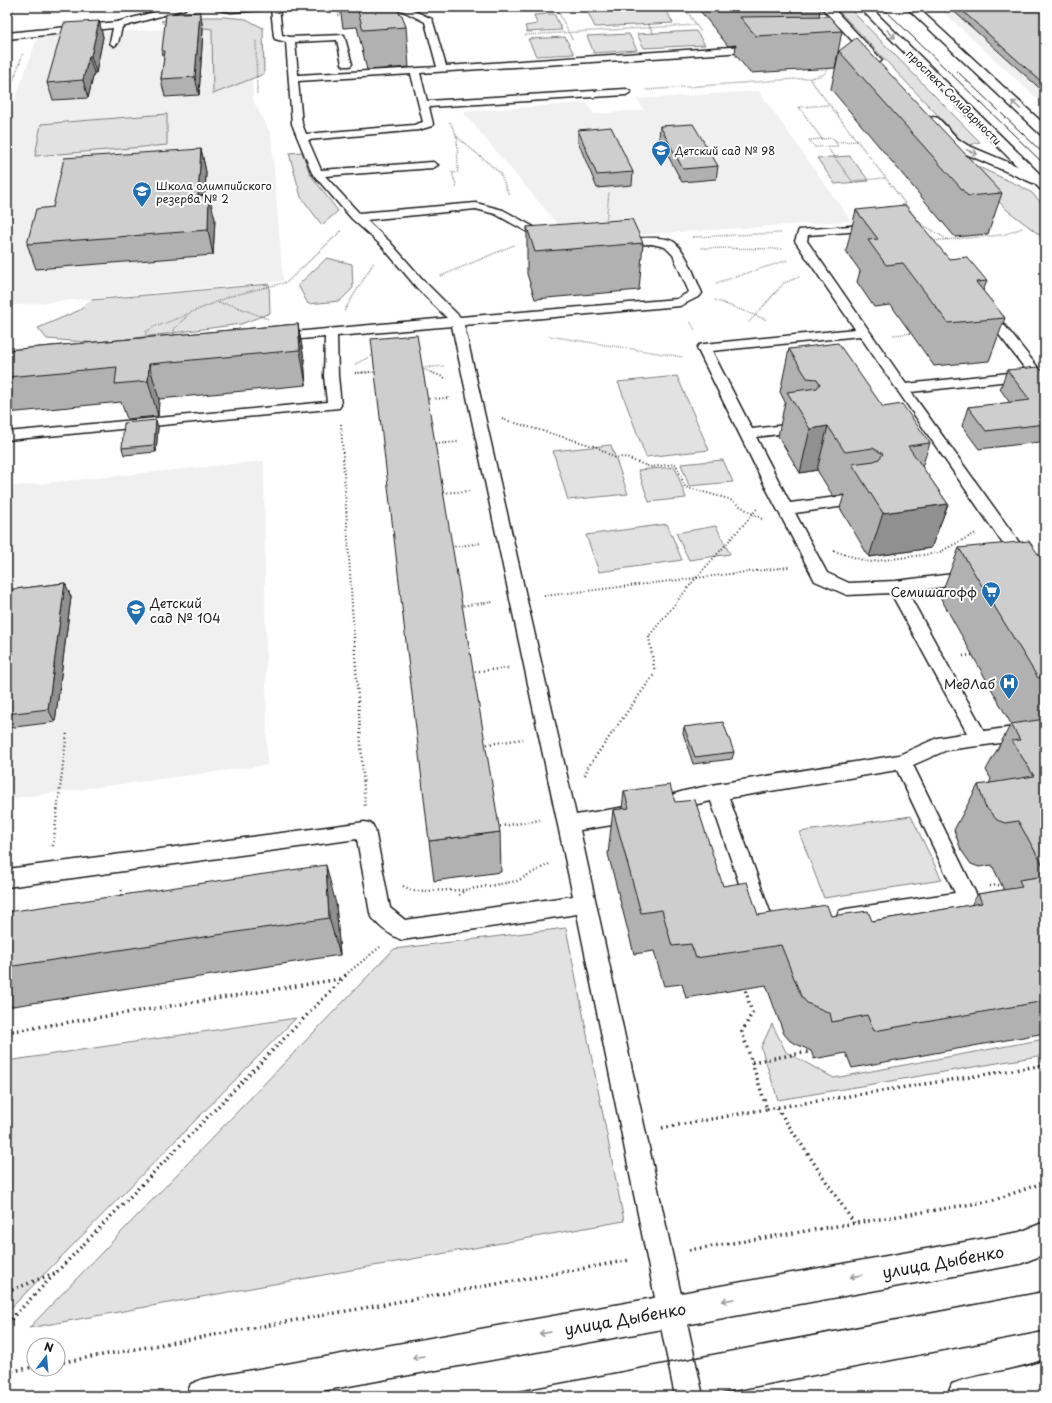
<svg xmlns="http://www.w3.org/2000/svg" width="1052" height="1403" font-family="'Playpen Sans',sans-serif">
<style>
.built{fill:#f0f0f0}
.green{fill:#e2e2e2;stroke:#7f7f7f}
.lines{fill:none;stroke-linecap:round;stroke-linejoin:round}
.service-casing{stroke:#1c1c1c;stroke-width:3}
.minor-casing{stroke:#1c1c1c;stroke-width:3}
.secondary-casing{stroke:#1c1c1c;stroke-width:3}
.path-far3{stroke:#1c1c1c;stroke-width:1.5;stroke-dasharray:0.5 1.5;stroke-linecap:butt}
.path-far2{stroke:#1c1c1c;stroke-width:2;stroke-dasharray:1 2.5;stroke-linecap:butt}
.path-far1{stroke:#1c1c1c;stroke-width:2.5;stroke-dasharray:1 3;stroke-linecap:butt}
.path{stroke:#1c1c1c;stroke-width:3.5;stroke-dasharray:1.5 4;stroke-linecap:butt}
.service{fill:#fff;fill-rule:evenodd}
.minor{fill:#fff;fill-rule:evenodd}
.secondary{fill:#fff;fill-rule:evenodd}
.tram-far1{stroke:#1c1c1c;stroke-width:1}
.tram{stroke:#1c1c1c;stroke-width:1.5}
.wall{fill:#b1b1b1;stroke:#1c1c1c}
.shaded-wall{fill:#909090;stroke:#1c1c1c}
.building{fill:#cecece;stroke:#1c1c1c}
.oneway{stroke:#999}
.labels{text-anchor:middle;dominant-baseline:central;stroke-width:4;stroke-linejoin:round;paint-order:stroke}
.far-street-label{font-size:11px;fill:#1c1c1c;stroke:#fff}
.far-poi-label{font-size:11px;fill:#1c1c1c;stroke:#fff;text-anchor:start}
.poi-label{font-size:13px;fill:#1c1c1c;stroke:#fff;text-anchor:end}
.near-street-label{font-size:16px;fill:#1c1c1c;stroke:#fff}
</style>
<rect width="100%" height="100%" fill="#fff"/>
<filter id="ink" filterUnits="userSpaceOnUse"><feTurbulence type="fractalNoise" baseFrequency=".025" numOctaves="2"/><feDisplacementMap in="SourceGraphic" scale="8" xChannelSelector="R" yChannelSelector="G"/><feConvolveMatrix kernelMatrix="1 2 1 2 8 2 1 2 1" color-interpolation-filters="sRGB"/></filter>
<g filter="url(#ink)">
<!-- built -->
<path class="built" d="M 938,7 L 1045,7 L 1045,106 Z
M 230,26 L 251,33 L 253,100 L 271,134 L 283,281 L 7,306 L 7,121 L 38,36 Z
M 759,91 L 851,221 L 570,239 L 463,112 L 587,103 L 594,114 L 644,110 L 637,99 Z
M 264,461 L 267,765 L 7,799 L 7,487 Z"/>
<!-- green -->
<path class="green" d="M 835,7 L 848,7 L 980,142 L 970,145 L 963,142 Z
M 665,8 L 673,23 L 595,27 L 588,13 Z
M 554,14 L 562,30 L 527,32 L 525,26 L 537,24 L 534,15 Z
M 174,17 L 225,17 L 246,19 L 263,28 L 264,74 L 213,94 L 212,29 L 191,26 L 165,25 L 161,21 Z
M 696,31 L 705,45 L 644,48 L 637,34 Z
M 629,34 L 637,50 L 594,53 L 587,36 Z
M 565,37 L 574,54 L 536,56 L 528,39 Z
M 167,114 L 167,145 L 35,156 L 41,124 Z
M 302,152 L 310,174 L 338,211 L 322,225 L 301,197 L 289,153 Z
M 850,156 L 869,181 L 835,184 L 817,158 Z
M 955,156 L 1022,187 L 1032,193 L 1045,207 L 1045,239 L 1007,210 Z
M 327,258 L 352,264 L 353,288 L 340,301 L 308,304 L 298,285 Z
M 269,284 L 270,313 L 241,324 L 97,343 L 47,339 L 38,328 L 80,310 L 91,300 Z
M 677,376 L 709,450 L 646,457 L 618,382 Z
M 611,445 L 628,494 L 568,500 L 553,451 Z
M 723,460 L 733,482 L 689,486 L 681,464 Z
M 675,467 L 686,498 L 649,502 L 638,470 Z
M 667,524 L 682,560 L 599,572 L 586,535 Z
M 716,526 L 730,554 L 689,560 L 676,533 Z
M 911,816 L 942,880 L 824,898 L 799,832 Z
M 566,928 L 624,1221 L 29,1328 L 394,949 Z
M 296,1018 L 7,1312 L 7,1061 Z
M 772,1024 L 786,1052 L 834,1078 L 1045,1039 L 1045,1055 L 778,1100 L 761,1047 Z"/>
<g class="lines">
<!-- service casing -->
<g class="service-casing">
<path id="service" d="M 173,7 L 186,7 L 185,9 L 122,27 L 118,43 L 114,46 L 110,43 L 113,28 L 7,39 L 7,33 L 117,22 Z
M 216,7 L 279,7 L 282,35 L 290,37 L 344,35 L 352,64 L 350,66 L 344,66 L 342,64 L 337,40 L 295,42 L 298,75 L 437,67 L 425,22 L 395,7 L 406,7 L 432,19 L 446,66 L 760,45 L 765,48 L 760,51 L 420,73 L 427,101 L 626,89 L 631,92 L 626,95 L 429,107 L 433,124 L 432,126 L 419,130 L 308,140 L 321,170 L 433,162 L 438,165 L 433,168 L 325,176 L 359,213 L 476,203 L 503,210 L 552,237 L 554,239 L 552,241 L 544,241 L 495,214 L 476,209 L 366,220 L 389,241 L 425,282 L 460,317 L 677,299 L 689,292 L 673,255 L 665,247 L 652,244 L 615,245 L 613,243 L 615,241 L 619,239 C 632,239 664,235 674,242 C 687,252 695,278 702,293 L 700,296 L 680,306 L 464,325 L 576,815 L 638,805 L 684,791 L 717,784 L 899,755 L 937,738 L 967,733 L 891,593 L 847,595 L 815,581 L 765,486 L 697,348 L 699,345 L 704,344 L 855,329 L 795,241 L 799,230 L 876,224 L 880,225 L 882,227 L 880,229 L 876,230 L 808,235 L 807,241 L 906,384 L 1027,371 L 980,310 L 982,307 L 990,307 L 1043,374 L 1041,377 L 1036,378 L 911,392 L 1031,559 L 1033,563 L 1031,567 L 1025,569 L 1019,567 L 860,336 L 712,351 L 752,429 L 801,423 L 806,424 L 808,427 L 806,430 L 801,431 L 756,437 L 790,503 L 860,494 L 865,496 L 868,499 L 865,502 L 860,504 L 795,513 L 827,573 L 849,583 L 896,581 L 969,572 L 975,574 L 977,578 L 975,582 L 969,584 L 907,591 L 984,731 L 1045,723 L 1045,737 L 947,750 L 913,765 L 979,900 L 976,906 L 969,909 L 846,927 L 839,925 L 836,918 L 839,911 L 846,909 L 955,893 L 897,770 L 729,798 L 773,920 L 780,922 L 784,929 L 780,936 C 772,939 767,940 759,937 L 755,930 L 711,801 L 684,807 L 638,821 L 580,830 L 703,1396 L 675,1396 L 577,914 L 402,940 C 390,935 375,925 370,913 L 357,839 L 7,887 L 7,869 L 365,822 L 372,824 L 375,830 L 390,908 L 405,920 L 573,896 L 452,326 L 337,336 L 338,376 L 341,405 L 339,408 L 7,440 L 7,432 L 327,402 L 324,376 L 325,337 L 277,341 L 272,340 L 271,337 L 272,334 L 447,318 L 417,288 L 381,245 L 352,219 L 312,173 L 292,124 L 286,42 L 275,39 L 274,37 L 271,8 L 267,10 L 231,12 L 217,9 ZM 411,74 L 423,122 L 414,125 L 306,134 L 302,124 L 298,81 Z"/>
</g>
<!-- minor casing -->
<g class="minor-casing">
<path id="minor" d="M 821,7 L 832,7 L 880,58 L 882,60 L 880,62 L 872,62 Z
M 934,117 L 938,118 L 958,139 L 967,145 L 1043,177 L 1045,180 L 1043,183 L 1033,183 L 959,151 L 950,145 L 930,124 L 928,121 L 930,118 Z"/>
</g>
<!-- secondary casing -->
<g class="secondary-casing">
<path id="secondary" d="M 859,7 L 870,7 L 1045,179 L 1045,190 L 1040,189 Z
M 906,7 L 917,7 L 1045,125 L 1045,136 L 1041,135 Z
M 1045,1222 L 1045,1254 L 1020,1264 L 294,1396 L 186,1396 L 191,1384 L 203,1379 L 1020,1232 Z
M 1045,1360 L 1045,1394 L 1040,1396 L 947,1396 L 952,1384 C 982,1372 1015,1373 1045,1360 Z"/>
</g>
<!-- path-far3 -->
<path class="path-far3" d="M 337,7 L 339,16
M 556,7 L 573,41
M 684,7 L 701,32
M 443,8 L 467,7
M 648,24 L 654,34
M 525,35 L 696,25
M 256,41 L 257,94
M 810,78 L 823,75 L 831,66
M 7,85 L 12,87
M 646,90 L 809,78 L 920,223 L 948,240
M 7,98 L 23,53
M 450,122 L 457,137 L 458,172 L 453,173
M 457,137 L 500,173 L 509,195
M 833,138 L 838,146 L 815,147 L 809,140 Z
M 822,139 L 799,107 L 829,105
M 836,142 L 857,141
M 827,147 L 852,181 L 885,178
M 452,172 L 457,188
M 606,224 L 609,192
M 692,237 L 781,233
M 931,241 L 1003,235 L 1022,228
M 701,248 L 782,249
M 441,276 L 514,245
M 716,283 L 788,260
M 715,300 L 767,320
M 218,303 L 232,305 L 268,319
M 344,311 L 374,262
M 690,321 L 695,330
M 749,322 L 784,283 L 799,277
M 893,335 L 914,333
M 549,336 L 683,357
M 174,337 L 174,329 L 187,316
M 145,340 L 146,332 L 155,326 L 161,325 L 231,296 L 287,282 L 341,231
M 7,346 L 18,351
M 355,364 L 376,354
M 420,368 L 433,373
M 421,368 L 444,366
M 355,373 L 376,372"/>
<!-- path-far2 -->
<path class="path-far2" d="M 431,372 L 445,378
M 355,373 L 370,372
M 425,399 L 450,398
M 502,419 L 597,447 L 615,458 L 624,457 L 650,467 L 676,464 L 685,487 L 729,499 L 753,514 L 758,507
M 341,424 L 354,638
M 432,444 L 459,442
M 440,493 L 471,491
M 451,547 L 482,543
M 834,551 L 869,562 L 938,553 L 976,533
M 544,596 L 789,567
M 460,606 L 493,602
M 649,638 L 649,636 L 696,578 L 753,514 L 762,519"/>
<!-- path-far1 -->
<path class="path-far1" d="M 354,637 L 365,806
M 963,656 L 972,655
M 471,672 L 508,668
M 483,745 L 523,739
M 585,775 L 588,767 L 655,673 L 649,637
M 496,827 L 540,820
M 53,846 L 67,732
M 403,886 L 413,891 L 465,890
M 990,886 L 1000,885
M 459,895 L 465,890 L 517,881 L 549,864
M 121,899 L 122,888
M 345,975 L 380,947"/>
<!-- path -->
<path class="path" d="M 7,1032 L 340,979
M 752,1062 L 808,1052
M 777,1108 L 854,1223
M 767,1109 L 1045,1065
M 662,1128 L 767,1109 L 742,1032 L 752,1013 L 744,985
M 689,1250 L 991,1201 L 1037,1185 L 1045,1180
M 7,1292 L 57,1272
M 7,1323 L 347,974
M 58,1363 L 630,1260
M 7,1372 L 34,1367"/>
<!-- service -->
<use href="#service" class="service"/>
<!-- minor -->
<use href="#minor" class="minor"/>
<!-- secondary -->
<use href="#secondary" class="secondary"/>
<!-- tram-far1 -->
<path class="tram-far1" d="M 882,7 L 1045,165
M 957,71 L 1045,155"/>
<!-- tram -->
<path class="tram" d="M 494,1396 L 1045,1291
M 709,1396 L 1045,1331"/>
</g>
<!-- wall -->
<path class="wall" d="M 7,7 L 14,7 L 10,17 L 7,17 Z
M 340,7 L 397,7 L 400,15 L 406,27 L 409,67 L 367,70 L 357,27 L 343,28 Z
M 697,7 L 821,7 L 819,16 L 842,31 L 835,68 L 750,73 L 735,54 L 736,45 L 728,46 Z
M 949,7 L 1045,7 L 1045,93 Z
M 200,12 L 203,29 L 199,95 L 165,97 L 161,79 L 164,60 L 162,51 Z
M 99,21 L 103,37 L 96,73 L 94,73 L 88,98 L 53,100 L 47,83 Z
M 839,51 L 1002,193 L 988,234 L 955,237 L 831,89 Z
M 660,126 L 718,166 L 716,179 L 682,182 L 659,139 Z
M 578,130 L 633,172 L 632,185 L 597,188 L 578,142 Z
M 201,149 L 206,172 L 205,195 L 215,219 L 213,255 L 36,269 L 27,244 L 53,207 Z
M 856,210 L 949,259 L 987,281 L 983,291 L 1005,318 L 989,361 L 934,366 L 891,305 L 874,307 L 857,282 L 860,271 L 846,251 Z
M 527,227 L 643,243 L 639,290 L 535,299 L 527,274 Z
M 298,324 L 304,359 L 306,385 L 159,399 L 158,416 L 127,419 L 121,402 L 7,413 L 7,350 Z
M 789,349 L 883,407 L 930,443 L 922,467 L 948,504 L 931,548 L 869,557 L 840,508 L 844,495 L 833,496 L 817,470 L 800,473 L 778,436 L 785,402 L 780,392 Z
M 1007,370 L 1045,370 L 1045,448 L 1040,442 L 979,449 L 962,426 L 968,407 L 1010,403 L 1000,389 Z
M 158,427 L 156,452 L 124,455 L 122,448 Z
M 959,548 L 1045,564 L 1045,1033 L 852,1068 L 846,1053 L 814,1059 L 811,1051 L 790,1041 L 784,1034 L 766,985 L 686,998 L 682,984 L 664,986 L 654,951 L 634,954 L 608,854 L 613,810 L 622,809 L 624,791 L 675,802 L 723,886 L 758,915 L 831,916 L 872,921 L 971,905 L 978,894 L 1004,890 L 992,865 L 979,867 L 971,864 L 961,850 L 954,830 L 978,785 L 989,784 L 991,779 L 986,770 L 1011,724 L 940,597 Z
M 65,583 L 71,597 L 55,722 L 7,728 L 7,590 Z
M 684,727 L 734,752 L 732,759 L 693,764 L 683,733 Z
M 500,832 L 501,872 L 434,881 L 429,841 Z
M 336,904 L 340,955 L 7,1007 L 7,912 Z"/>
<!-- shaded-wall -->
<path class="shaded-wall" d="M 7,7 L 14,7 L 10,17 L 7,8 Z
M 200,12 L 203,29 L 199,95 L 195,77 Z
M 99,21 L 103,37 L 96,73 L 91,56 Z
M 89,56 L 94,73 L 88,98 L 83,80 Z
M 201,149 L 206,172 L 204,220 L 198,196 Z
M 209,195 L 215,219 L 213,255 L 208,230 Z
M 298,324 L 304,359 L 306,385 L 300,350 Z
M 149,364 L 159,399 L 158,416 L 148,381 Z
M 156,420 L 158,427 L 156,452 L 154,445 Z
M 828,426 L 817,470 L 800,473 L 810,429 Z
M 948,504 L 931,548 L 869,557 L 883,513 Z
M 65,583 L 71,597 L 55,722 L 48,709 Z
M 326,865 L 336,904 L 340,955 L 329,918 Z"/>
<!-- building -->
<path class="building" d="M 357,7 L 397,7 L 400,15 L 402,15 L 406,27 L 363,30 Z
M 731,7 L 747,7 L 748,8 L 733,9 Z
M 958,7 L 1045,7 L 1045,85 Z
M 200,12 L 195,77 L 161,79 L 165,51 L 162,51 L 166,14 Z
M 829,16 L 842,31 L 756,36 L 740,17 Z
M 99,21 L 91,56 L 89,56 L 83,80 L 47,83 L 64,23 Z
M 856,38 L 1002,193 L 968,196 L 839,51 Z
M 693,124 L 718,166 L 683,169 L 660,126 Z
M 611,127 L 633,172 L 597,175 L 578,130 Z
M 201,149 L 198,196 L 209,195 L 208,230 L 27,244 L 36,209 L 53,207 L 64,158 Z
M 905,205 L 949,259 L 967,257 L 987,281 L 976,282 L 1005,318 L 948,323 L 903,263 L 886,265 L 868,240 L 878,239 L 856,210 Z
M 632,219 L 643,243 L 535,252 L 527,227 Z
M 298,324 L 300,350 L 149,364 L 148,381 L 115,384 L 117,367 L 7,377 L 7,350 Z
M 417,335 L 500,832 L 429,841 L 371,339 Z
M 838,343 L 883,407 L 902,404 L 930,443 L 908,446 L 948,504 L 883,513 L 852,464 L 874,461 L 879,459 L 883,454 L 873,448 L 845,452 L 828,426 L 810,429 L 787,392 L 817,388 L 820,384 L 817,379 L 807,378 L 789,349 Z
M 1038,367 L 1041,370 L 1045,370 L 1045,424 L 986,431 L 968,407 L 1030,400 L 1007,370 Z
M 156,420 L 154,445 L 122,448 L 124,423 Z
M 1029,541 L 1045,564 L 1045,677 L 1038,678 L 959,548 Z
M 65,583 L 48,709 L 7,714 L 7,590 Z
M 1045,719 L 1045,869 L 1018,821 L 1005,823 L 997,820 L 985,806 L 978,785 L 1034,776 L 1012,741 L 1020,740 L 1011,724 Z
M 723,722 L 734,752 L 695,757 L 684,727 Z
M 670,785 L 675,802 L 695,800 L 723,886 L 747,882 L 758,915 L 827,905 L 831,916 L 868,911 L 872,921 L 982,903 L 978,894 L 1022,887 L 1019,880 L 1045,876 L 1045,1001 L 874,1031 L 867,1015 L 832,1022 L 830,1013 L 807,1003 L 801,996 L 781,945 L 696,958 L 691,944 L 672,946 L 662,910 L 641,913 L 613,810 L 629,808 L 624,791 Z
M 326,865 L 329,918 L 7,967 L 7,912 Z"/>
<!-- one-way arrows -->
<defs><path id="oneway-shaft" d="M-6 0H5M1.5-3L5.5 0L1.5 3" fill="none" stroke-width="1.6" stroke-linecap="round" stroke-linejoin="round"/></defs>
<g class="oneway">
<use href="#oneway-shaft" transform="translate(891 34) rotate(45)"/>
<use href="#oneway-shaft" transform="translate(1016 105) rotate(-137)"/>
<use href="#oneway-shaft" transform="translate(972 152) rotate(23)"/>
<use href="#oneway-shaft" transform="translate(856 1276) rotate(170)"/>
<use href="#oneway-shaft" transform="translate(728 1300) rotate(170)"/>
<use href="#oneway-shaft" transform="translate(545 1333) rotate(170)"/>
<use href="#oneway-shaft" transform="translate(418 1357) rotate(170)"/>
</g>
</g>
<!-- icons -->
<defs>
<g id="school-pin" transform="scale(1)"><path d="M0 17L-7.5 6A9.5 9.5 0 1 1 7.5 6Z" fill="#1f6fb2" stroke="#fff"/><path d="M0-5L7-2L0 1L-7-2ZM-4 1L0 2.5L4 1V4Q0 6-4 4Z" fill="#fff"/></g>
<g id="supermarket-pin" transform="scale(1)"><path d="M0 17L-7.5 6A9.5 9.5 0 1 1 7.5 6Z" fill="#1f6fb2" stroke="#fff"/><path d="M-6-5.5h2.5l.6 2H6L4.5 2H-2.5L-4.4-4H-6ZM-1.5 3.2a1.3 1.3 0 1 0 .1 0ZM3 3.2a1.3 1.3 0 1 0 .1 0Z" fill="#fff"/></g>
<g id="hospital-pin" transform="scale(1)"><path d="M0 17L-7.5 6A9.5 9.5 0 1 1 7.5 6Z" fill="#1f6fb2" stroke="#fff"/><path d="M-5-5h3v3.5h4V-5h3V5h-3V1.5h-4V5h-3Z" fill="#fff"/></g>
</defs>
<g fill-rule="evenodd">
<use href="#school-pin" x="661" y="150"/>
<use href="#school-pin" x="142" y="191"/>
<use href="#supermarket-pin" x="991" y="591"/>
<use href="#school-pin" x="136" y="609"/>
<use href="#hospital-pin" x="1009" y="683"/>
</g>
<g class="labels">
<!-- far-street labels -->
<g class="far-street-label">
<text transform="translate(954 97) rotate(45)">проспект Солидарности</text>
</g>
<!-- far-poi labels -->
<g class="far-poi-label">
<text x="675" y="150">Детский сад № 98</text>
<text x="156" y="185">Школа олимпийского<tspan x="156" dy="13">резерва № 2</tspan></text>
</g>
<!-- poi labels -->
<g class="poi-label">
<text x="977" y="591">Семишагофф</text>
<text x="150" y="602" text-anchor="start">Детский<tspan x="150" dy="15">сад № 104</tspan></text>
<text x="995" y="683">МедЛаб</text>
</g>
<!-- near-street labels -->
<g class="near-street-label">
<text transform="translate(943 1261) rotate(-10)">улица Дыбенко</text>
<text transform="translate(625 1318) rotate(-10)">улица Дыбенко</text>
</g>
</g>
<!-- margin -->
<rect width="1052" height="1403" fill="none" stroke="#fff" stroke-width="24"/>
<rect x="12" y="12" width="1028" height="1379" fill="none" stroke="#1c1c1c" stroke-width="1.5" filter="url(#ink)"/>
<!-- north arrow -->
<g transform="translate(46 1357) rotate(16)"><circle r="19" fill="#ffffff" stroke="#a4a4a4"/>
<path d="M0-3L7 15L0 10L-7 15Z" fill="#1f6fb2"/>
<text y="-6" font-size="11" font-weight="bold" text-anchor="middle" fill="#1c1c1c">N</text>
</g>
</svg>
